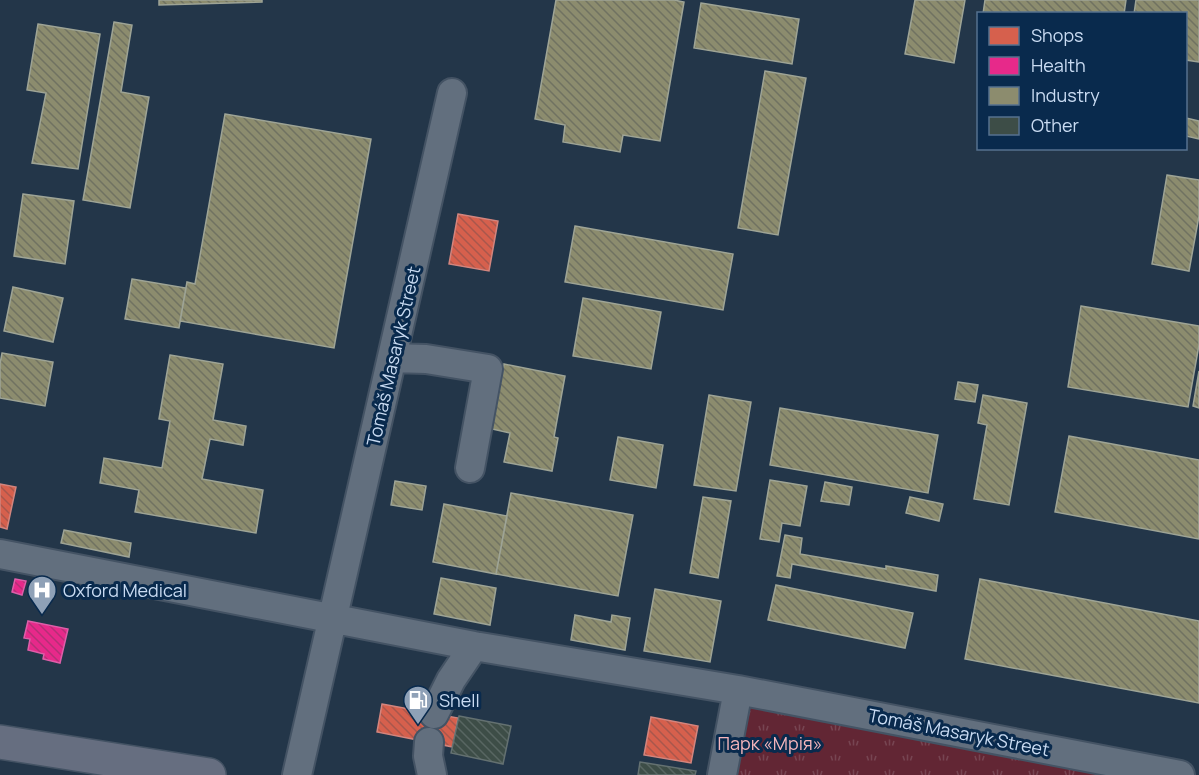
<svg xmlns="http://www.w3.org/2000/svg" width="1199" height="775" font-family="Manrope,sans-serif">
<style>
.park{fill:url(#park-tufts)}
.shops{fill:url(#shops-back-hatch);stroke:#d2857e;stroke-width:1.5}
.health{fill:url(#health-back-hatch);stroke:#de5ea9;stroke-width:1.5}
.industry{fill:url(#industry-back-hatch);stroke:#9ea496;stroke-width:1.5}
.building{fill:url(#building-back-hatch);stroke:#647171;stroke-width:1.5}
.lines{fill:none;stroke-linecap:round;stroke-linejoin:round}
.minor-casing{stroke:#445364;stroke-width:32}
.major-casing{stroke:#445364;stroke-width:36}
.minor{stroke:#626f7e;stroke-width:28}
.major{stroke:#666e80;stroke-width:33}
.labels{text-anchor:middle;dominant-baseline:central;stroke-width:6;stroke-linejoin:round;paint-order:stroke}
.street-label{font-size:18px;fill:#c9dbf2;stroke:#092a4d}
.poi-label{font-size:18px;fill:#c9dbf2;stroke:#092a4d;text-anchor:start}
.park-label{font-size:18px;fill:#f7b6bc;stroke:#092a4d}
</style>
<defs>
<pattern id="park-tufts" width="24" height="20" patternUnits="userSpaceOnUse" patternTransform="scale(1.5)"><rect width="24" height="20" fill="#622634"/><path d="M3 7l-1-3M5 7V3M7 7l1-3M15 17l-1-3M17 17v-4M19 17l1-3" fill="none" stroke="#774552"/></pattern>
<pattern id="shops-back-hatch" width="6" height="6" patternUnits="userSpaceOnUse" patternTransform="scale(1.5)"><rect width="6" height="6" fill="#d6604d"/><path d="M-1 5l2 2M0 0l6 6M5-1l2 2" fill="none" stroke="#a8574c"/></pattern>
<pattern id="health-back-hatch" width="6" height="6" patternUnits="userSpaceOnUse" patternTransform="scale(1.5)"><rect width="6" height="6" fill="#e7298a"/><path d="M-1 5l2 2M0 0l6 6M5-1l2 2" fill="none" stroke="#b43076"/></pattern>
<pattern id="industry-back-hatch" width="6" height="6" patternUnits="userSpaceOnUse" patternTransform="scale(1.5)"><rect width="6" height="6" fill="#8c8c6e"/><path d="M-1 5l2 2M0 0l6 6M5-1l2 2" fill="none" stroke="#707261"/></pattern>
<pattern id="building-back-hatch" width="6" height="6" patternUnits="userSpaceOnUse" patternTransform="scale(1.5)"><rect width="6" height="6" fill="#3d4d47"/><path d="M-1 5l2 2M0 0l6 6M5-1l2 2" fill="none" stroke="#586662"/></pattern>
</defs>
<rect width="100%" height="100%" fill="#233649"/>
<!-- park -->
<path class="park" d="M 745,706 L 1133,775 L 730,775 Z"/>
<!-- shops -->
<path class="shops" d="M 458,214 L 498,221 L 489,271 L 449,264 Z
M 0,484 L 16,487 L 7,529 L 0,527 Z
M 382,704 L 458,718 L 453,747 L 377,732 Z
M 651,717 L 698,726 L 691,763 L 644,755 Z"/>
<!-- health -->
<path class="health" d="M 15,579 L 26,581 L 22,595 L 12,592 Z
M 28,621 L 68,629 L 60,663 L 43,659 L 44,654 L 28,650 L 30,639 L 24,638 Z"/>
<!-- industry -->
<path class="industry" d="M 159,0 L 262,0 L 262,2 L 159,5 Z
M 556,0 L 674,0 L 684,2 L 660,141 L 623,135 L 620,152 L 563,142 L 565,125 L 535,119 Z
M 915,0 L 965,0 L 954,63 L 905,54 Z
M 985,0 L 1126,0 L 1124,14 L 983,14 Z
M 1136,0 L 1199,0 L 1199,62 L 1186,60 L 1186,14 L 1134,14 Z
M 701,3 L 799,19 L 792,64 L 694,48 Z
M 114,22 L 132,25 L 121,92 L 149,97 L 130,208 L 83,200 Z
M 38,24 L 100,34 L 78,169 L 32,163 L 46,93 L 27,90 Z
M 765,71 L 806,78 L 778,235 L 738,228 Z
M 225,114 L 371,139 L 334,348 L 180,321 L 187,282 L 195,284 Z
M 1186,118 L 1199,121 L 1199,139 L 1186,136 Z
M 1167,175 L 1199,180 L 1199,216 L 1189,271 L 1152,264 Z
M 23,194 L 74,201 L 65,264 L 14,256 Z
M 575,226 L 733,254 L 723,310 L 565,282 Z
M 132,279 L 186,288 L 179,328 L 125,319 Z
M 13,287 L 63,298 L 53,342 L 4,331 Z
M 583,298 L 661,312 L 651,369 L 573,356 Z
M 1081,306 L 1199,326 L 1199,345 L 1188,407 L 1068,387 Z
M 2,353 L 53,362 L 45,406 L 0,398 L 0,364 Z
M 170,355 L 223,364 L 213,420 L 246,426 L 243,445 L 210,439 L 202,479 L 263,490 L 256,533 L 135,512 L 139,490 L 100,483 L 104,458 L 162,468 L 170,421 L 159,419 Z
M 504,364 L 565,376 L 554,437 L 558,438 L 552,471 L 504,462 L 510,433 L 492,429 Z
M 1199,371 L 1199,408 L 1193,406 Z
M 958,382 L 978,385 L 975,402 L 955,399 Z
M 709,395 L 751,402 L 736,491 L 694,485 Z
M 983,395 L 1027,403 L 1009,505 L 974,499 L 987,425 L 978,423 Z
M 780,408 L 938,435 L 928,493 L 770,465 Z
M 1069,436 L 1199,460 L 1199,539 L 1055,512 Z
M 618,437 L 663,445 L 656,488 L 610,480 Z
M 770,480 L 807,486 L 800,526 L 782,523 L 779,542 L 760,539 Z
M 395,481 L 426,486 L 422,510 L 391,505 Z
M 825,482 L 852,487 L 849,505 L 821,501 Z
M 511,493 L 633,515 L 618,596 L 496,574 Z
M 703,497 L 731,501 L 718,578 L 690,573 Z
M 910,497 L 943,504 L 939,521 L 906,513 Z
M 444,504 L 507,516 L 496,574 L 433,562 Z
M 64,530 L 131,543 L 129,557 L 61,543 Z
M 785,535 L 802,538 L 800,554 L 886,569 L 886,566 L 938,575 L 936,591 L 792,564 L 790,578 L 777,576 Z
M 441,578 L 496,588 L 490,625 L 434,614 Z
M 980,579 L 1199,621 L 1199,703 L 965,659 Z
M 776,585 L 913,613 L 905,648 L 768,620 Z
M 655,589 L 721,601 L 710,662 L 644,651 Z
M 575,615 L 611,622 L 612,615 L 630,618 L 625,650 L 571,640 Z"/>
<!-- building -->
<path class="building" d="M 459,716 L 511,726 L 503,764 L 451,753 Z
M 640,762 L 696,771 L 695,775 L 638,775 Z"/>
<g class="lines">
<!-- minor casing -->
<g class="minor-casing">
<path id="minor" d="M 392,358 L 426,359 L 488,369 L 470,468
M 0,554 L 474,646 L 738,690 L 1180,775
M 434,714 L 451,680 L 474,646
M 429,742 L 428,756 L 432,775
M 297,775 L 452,93
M 722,775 L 738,690"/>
</g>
<!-- major casing -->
<g class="major-casing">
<path id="major" d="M 0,742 L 209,775"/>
</g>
<!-- minor -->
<use href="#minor" class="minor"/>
<!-- major -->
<use href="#major" class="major"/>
</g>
<!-- icons -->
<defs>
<g id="hospital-pin" transform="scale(1.5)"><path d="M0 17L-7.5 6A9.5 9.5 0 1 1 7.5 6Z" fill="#8fa1b7" stroke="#092a4d"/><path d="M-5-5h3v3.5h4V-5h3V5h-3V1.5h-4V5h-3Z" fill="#fff"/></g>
<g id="fuel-pin" transform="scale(1.5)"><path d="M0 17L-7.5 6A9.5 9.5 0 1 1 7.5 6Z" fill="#8fa1b7" stroke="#092a4d"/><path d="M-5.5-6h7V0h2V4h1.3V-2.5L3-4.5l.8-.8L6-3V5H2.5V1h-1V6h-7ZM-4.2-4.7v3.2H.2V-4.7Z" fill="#fff"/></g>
</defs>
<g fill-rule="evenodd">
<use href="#hospital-pin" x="42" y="590"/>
<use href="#fuel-pin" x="418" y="700"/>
</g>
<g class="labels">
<!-- street labels -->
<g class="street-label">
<text transform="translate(393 356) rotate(-77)">Tomáš Masaryk Street</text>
<text transform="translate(959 732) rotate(11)">Tomáš Masaryk Street</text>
</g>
<!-- poi labels -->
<g class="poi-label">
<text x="63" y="590">Oxford Medical</text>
<text x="439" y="700">Shell</text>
</g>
<!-- park labels -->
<g class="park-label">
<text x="770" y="743">Парк «Мрія»</text>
</g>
</g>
<!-- legend -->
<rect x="977" y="12" width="210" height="138" fill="#092a4d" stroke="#56718f" stroke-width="1.5"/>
<rect x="989" y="27" width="30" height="18" fill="#d6604d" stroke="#56718f" stroke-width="1.5"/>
<text x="1031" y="42" font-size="18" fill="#c9dbf2">Shops</text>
<rect x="989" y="57" width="30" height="18" fill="#e7298a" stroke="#56718f" stroke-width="1.5"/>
<text x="1031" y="72" font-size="18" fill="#c9dbf2">Health</text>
<rect x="989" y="87" width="30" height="18" fill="#8c8c6e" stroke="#56718f" stroke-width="1.5"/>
<text x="1031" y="102" font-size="18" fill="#c9dbf2">Industry</text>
<rect x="989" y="117" width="30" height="18" fill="#3d4d47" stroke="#56718f" stroke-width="1.5"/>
<text x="1031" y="132" font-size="18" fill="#c9dbf2">Other</text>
</svg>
